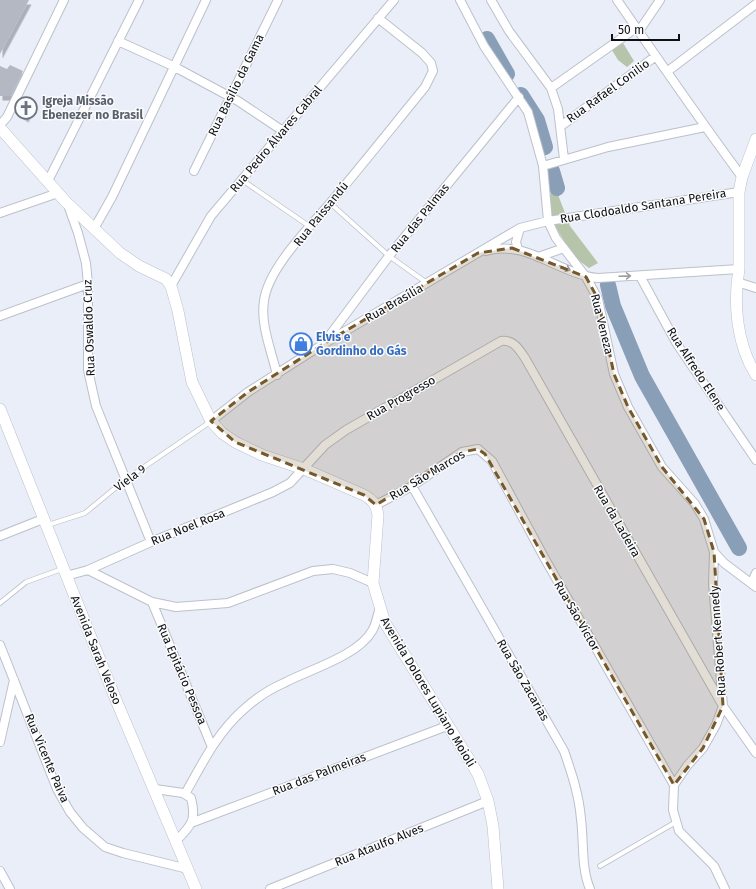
<svg xmlns="http://www.w3.org/2000/svg" width="756" height="889" font-family="'Fira Sans',sans-serif">
<style>
.green{fill:#b6c4a9}
.lines{fill:none;stroke-linecap:round;stroke-linejoin:round}
.river{stroke:#899eb7;stroke-width:16}
.building{fill:#b4b8c2;filter:url(#shadow)}
.service-casing{stroke:#bcc0cb;stroke-width:5.5}
.minor-casing{stroke:#bcc0cb;stroke-width:10}
.secondary-casing{stroke:#bcc0cb;stroke-width:12}
.service{stroke:#fff;stroke-width:4}
.minor{stroke:#fff;stroke-width:8}
.secondary{stroke:#fff;stroke-width:11}
.oneway{stroke:#9e9fa0}
.marked{fill:#75582c;fill-opacity:0.2;stroke:#75582c;stroke-width:3;stroke-dasharray:8 5;stroke-linejoin:round}
.labels{text-anchor:middle;dominant-baseline:central;stroke-width:3;stroke-linejoin:round;paint-order:stroke}
.street-label{font-size:12px;fill:#0d0f12;stroke:#fafbfd}
.worship-label{font-size:12px;font-weight:bold;fill:#5b616d;stroke:#fafbfd;text-anchor:start}
.shop-label{font-size:12px;font-weight:bold;fill:#366cbe;stroke:#fafbfd;text-anchor:start}
</style>
<defs>
<filter id="shadow"><feDropShadow dx="2.5" dy="4.5" stdDeviation="0" flood-color="#0004"/></filter>
</defs>
<rect width="100%" height="100%" fill="#eaeef9"/>
<!-- green -->
<path class="green" d="M 623,43 L 634,61 L 627,67 L 618,60 L 612,50 Z
M 555,187 L 570,226 L 598,263 L 589,268 L 574,257 L 555,226 L 546,208 L 549,196 Z"/>
<g class="lines">
<!-- river -->
<path class="river" d="M 487,39 L 507,74
M 521,95 L 537,120 L 545,147
M 552,171 L 557,188
M 608,285 L 613,306 L 642,376 L 739,548"/>
</g>
<!-- building -->
<path class="building" d="M 0,0 L 29,0 L 0,54 Z
M 10,65 L 23,71 L 11,96 L 0,96 L 0,66 L 7,69 Z
M 25,99 L 33,103 L 26,118 L 20,114 Z"/>
<g class="lines">
<!-- service casing -->
<g class="service-casing">
<path id="service" d="M 242,180 L 309,226
M 330,203 L 389,256 L 427,283
M 48,525 L 85,513 L 125,480 L 210,422
M 0,603 L 26,582 L 62,569
M 600,866 L 676,822"/>
</g>
<!-- minor casing -->
<g class="minor-casing">
<path id="minor" d="M 460,0 L 484,46 L 528,112 L 543,166 L 548,221 L 556,238 L 586,277 L 598,299 L 614,374 L 628,407 L 662,467 L 695,504 L 704,519 L 714,552 L 724,563 L 756,587
M 491,0 L 509,31 L 551,88 L 558,109 L 564,159
M 617,0 C 658,59 699,119 742,177
M 639,31 L 660,0
M 118,41 L 173,66 L 238,101 L 283,131
M 668,71 L 756,4
M 551,88 L 636,28
M 0,125 L 7,117 L 64,0
M 561,126 L 656,56
M 543,166 L 608,147 L 705,127
M 194,171 L 278,0
M 48,181 L 139,0
M 68,205 L 78,233 L 86,263 L 88,284 L 88,370 L 96,406 L 151,542
M 0,213 L 58,193
M 95,227 L 112,197 L 206,0
M 518,249 L 516,242 L 520,228
M 486,251 C 527,239 558,274 598,278 L 739,269
M 538,257 L 564,248
M 640,276 L 677,344 L 756,460
M 737,282 L 756,288
M 171,286 L 211,216 L 394,0
M 0,316 L 88,284
M 327,339 L 389,256 L 519,97
M 277,375 C 272,352 260,325 264,301 C 268,268 310,227 331,202 C 363,164 394,125 425,87 L 433,71 L 431,63 L 422,53 L 378,18
M 211,421 L 248,392 L 325,343 L 520,228 L 548,221 L 739,192
M 412,486 L 564,751 C 572,774 579,795 581,819 C 584,842 581,868 590,889
M 376,505 L 412,486 L 462,452 L 478,449 L 492,461 L 545,559 L 674,785
M 0,536 L 43,519
M 714,552 L 713,584 L 723,706 L 716,725 L 703,748 L 687,766 L 674,785 L 673,810 L 679,831 L 714,866 L 725,889
M 88,570 L 152,602 L 176,607 L 228,603 L 313,571 L 333,569 L 350,573 L 373,583
M 66,576 L 88,570 L 151,542 L 273,492 L 290,483 L 325,445 L 346,430 L 501,341 C 513,339 519,349 525,358 L 723,706 L 756,753
M 752,582 L 756,573
M 152,602 L 212,747
M 0,645 L 57,789 L 70,812 L 83,828 L 105,847 L 123,853 L 188,869
M 0,742 L 14,680
M 155,789 L 183,793 L 191,798 C 197,820 191,826 176,841
M 185,794 C 202,764 217,733 243,710 C 254,700 270,689 284,683 C 308,670 358,656 372,631 C 376,625 377,616 380,608
M 191,823 L 447,726
M 0,871 L 10,889
M 270,889 L 488,801"/>
</g>
<!-- secondary casing -->
<g class="secondary-casing">
<path id="secondary" d="M 0,128 L 66,202 L 120,253 L 139,266 L 166,279 L 171,286 L 178,311 L 192,382 L 211,421 L 222,433 L 235,442 L 262,455 L 304,469 L 364,495 C 373,500 376,504 378,515 L 373,583 L 385,623 L 478,774 L 488,801 L 493,826 L 498,889
M 756,139 L 742,177 L 739,192 L 739,269 C 733,304 737,345 756,375
M 0,409 L 116,700 L 196,889"/>
</g>
<!-- service -->
<use href="#service" class="service"/>
<!-- minor -->
<use href="#minor" class="minor"/>
<!-- secondary -->
<use href="#secondary" class="secondary"/>
</g>
<!-- one-way arrows -->
<defs><path id="oneway-shaft" d="M-6 0H5M1.5-3L5.5 0L1.5 3" fill="none" stroke-width="1.6" stroke-linecap="round" stroke-linejoin="round"/></defs>
<g class="oneway">
<use href="#oneway-shaft" transform="translate(565 268) rotate(22)"/>
<use href="#oneway-shaft" transform="translate(625 276) rotate(-2)"/>
</g>
<!-- marked area -->
<path class="marked" d="M 512,248 L 586,277 L 598,299 L 614,374 L 628,407 L 662,467 L 704,519 L 714,552 L 723,706 L 703,748 L 674,785 L 485,454 L 478,449 L 462,452 L 376,505 L 364,495 L 235,442 L 211,421 L 248,392 L 325,343 L 478,253 Z"/>
<!-- icons -->
<defs>
<g id="church-ring" transform="scale(1.15)"><circle r="9.5" fill="#fafbfd" stroke="#6b7280" stroke-width="1.5"/><path d="M-1.2-6h2.4v3.5h3.3v2.4h-3.3V6h-2.4V-.1h-3.3v-2.4h3.3Z" fill="#6b7280"/></g>
<g id="shop-ring" transform="scale(1.15)"><circle r="9.5" fill="#fafbfd" stroke="#3f7fe0" stroke-width="1.5"/><path d="M-5-2.5h2.3a2.7 3.5 0 0 1 5.4 0H5L5.5 6h-11ZM-1.5-2.5h3a1.5 2.3 0 0 0-3 0Z" fill="#3f7fe0"/></g>
</defs>
<g fill-rule="evenodd">
<use href="#church-ring" x="26" y="108"/>
<use href="#shop-ring" x="301" y="344"/>
</g>
<g class="labels">
<!-- street labels -->
<g class="street-label">
<text transform="translate(236 85) rotate(-64)">Rua Basílio da Gama</text>
<text transform="translate(608 91) rotate(-36)">Rua Rafael Conilio</text>
<text transform="translate(276 139) rotate(-50)">Rua Pedro Álvares Cabral</text>
<text transform="translate(643 206) rotate(-9)">Rua Clodoaldo Santana Pereira</text>
<text transform="translate(321 214) rotate(-51)">Rua Paissandú</text>
<text transform="translate(420 218) rotate(-51)">Rua das Palmas</text>
<text transform="translate(394 303) rotate(-30)">Rua Brasília</text>
<text transform="translate(602 324) rotate(76)">Rua Veneza</text>
<text transform="translate(89 328) rotate(-92)">Rua Oswaldo Cruz</text>
<text transform="translate(696 369) rotate(57)">Rua Alfredo Elene</text>
<text transform="translate(401 398) rotate(-30)">Rua Progresso</text>
<text transform="translate(427 475) rotate(-31)">Rua São Marcos</text>
<text transform="translate(130 478) rotate(-37)">Viela 9</text>
<text transform="translate(617 521) rotate(60)">Rua da Ladeira</text>
<text transform="translate(188 527) rotate(-22)">Rua Noel Rosa</text>
<text transform="translate(577 616) rotate(60)">Rua São Victor</text>
<text transform="translate(718 641) rotate(-94)">Rua Robert Kennedy</text>
<text transform="translate(96 650) rotate(68)">Avenida Sarah Veloso</text>
<text transform="translate(182 674) rotate(67)">Rua Epitácio Pessoa</text>
<text transform="translate(523 680) rotate(60)">Rua São Zacarias</text>
<text transform="translate(428 692) rotate(59)">Avenida Dolores Lupiano Moioli</text>
<text transform="translate(47 758) rotate(67)">Rua Vicente Paiva</text>
<text transform="translate(319 774) rotate(-21)">Rua das Palmeiras</text>
<text transform="translate(379 845) rotate(-22)">Rua Ataulfo Alves</text>
</g>
<!-- worship labels -->
<g class="worship-label">
<text x="42" y="101">Igreja Missão<tspan x="42" dy="14">Ebenezer no Brasil</tspan></text>
</g>
<!-- shop labels -->
<g class="shop-label">
<text x="316" y="337">Elvis e<tspan x="316" dy="14">Gordinho do Gás</tspan></text>
</g>
</g>
<!-- scale -->
<path d="M612 34v6h67v-6" fill="none" stroke="#0d0f12" stroke-width="2"/>
<text x="618" y="34" font-size="12" fill="#0d0f12" stroke="#fafbfd" stroke-width="3" paint-order="stroke">50 m</text>
</svg>
